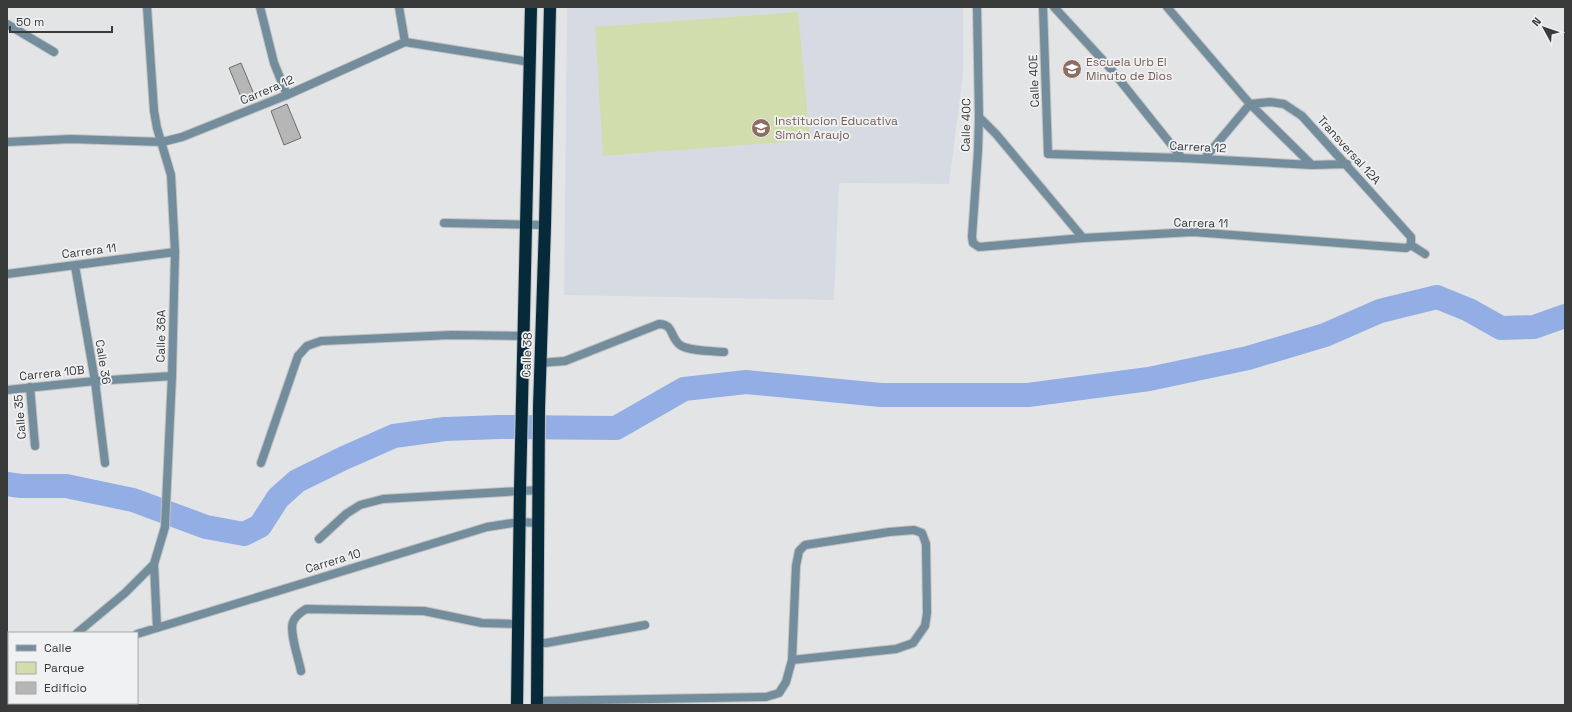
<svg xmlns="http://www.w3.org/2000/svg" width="1572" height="712" font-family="'Space Grotesk',sans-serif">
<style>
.built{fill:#d6dbe3}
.green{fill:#d2ddae}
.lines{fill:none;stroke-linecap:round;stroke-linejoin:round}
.river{stroke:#93aee4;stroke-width:24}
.building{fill:#b7b6b7;stroke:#6f6e6f}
.lane-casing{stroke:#c1c2c3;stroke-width:10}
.street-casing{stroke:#c1c2c3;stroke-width:10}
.highway-casing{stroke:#c1c2c3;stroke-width:14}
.lane{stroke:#738d9c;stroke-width:8}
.street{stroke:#738d9c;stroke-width:8}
.highway{stroke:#072a3b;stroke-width:12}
.labels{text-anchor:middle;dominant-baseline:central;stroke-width:3.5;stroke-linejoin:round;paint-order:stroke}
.education-label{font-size:12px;fill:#785e54;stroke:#f0f1f3;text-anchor:start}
.street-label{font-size:12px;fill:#393a3a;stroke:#f0f1f3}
</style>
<rect width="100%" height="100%" fill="#e3e4e5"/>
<!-- built -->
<path class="built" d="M 567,7 L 963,7 L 963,74 L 949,184 L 839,183 L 834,300 L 564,295 Z"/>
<!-- green -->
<path class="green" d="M 798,12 L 810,140 L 603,156 L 595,27 Z"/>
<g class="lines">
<!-- river -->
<path class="river" d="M 7,484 L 21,486 L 66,486 L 133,500 L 206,527 L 244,534 L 260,526 L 278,498 L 297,481 L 344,458 L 394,436 L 445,429 L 500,427 L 616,428 L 684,389 L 746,382 L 881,395 L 1028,395 L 1149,379 L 1248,358 L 1325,335 L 1380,311 L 1437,297 L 1469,310 L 1501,328 L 1534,327 L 1565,316"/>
</g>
<!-- building -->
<path class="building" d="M 241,63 L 256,99 L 244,104 L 229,68 Z
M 287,104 L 301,138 L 284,145 L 271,111 Z"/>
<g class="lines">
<!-- lane casing -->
<g class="lane-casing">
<path id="lane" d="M 7,24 L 54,52
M 444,223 L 545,225
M 540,363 L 565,361 L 659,324 C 674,324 670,338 680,345 C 688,351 713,351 724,352
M 261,463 L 298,356 L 307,346 L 321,341 L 451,335 L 523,336
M 319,539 L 346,514 L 360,505 L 383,499 L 538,490
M 537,643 L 546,643 L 645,625
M 301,671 C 299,660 289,632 293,622 C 295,616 301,612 306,609 L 424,611 L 482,623 L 518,624
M 537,701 L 766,697 L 779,693 L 786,682 L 792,660 L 796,566 L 799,551 L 805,545 L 889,532 L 914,530 L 922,533 L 926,544 L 927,613 L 925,626 L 913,643 L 896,649 L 792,660"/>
</g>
<!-- street casing -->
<g class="street-casing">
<path id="street" d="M 260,7 L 274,63 L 287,95
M 399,7 L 405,42
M 977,7 L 979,117 L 978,151 L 972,237 L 973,243 L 979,247 L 1083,238 L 1193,232 L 1406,248 L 1411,245 L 1425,254
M 1043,7 L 1048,154 L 1182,158 L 1312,165 L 1347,164
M 1054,7 L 1110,68 L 1182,158
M 1167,7 L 1250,104 L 1312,165
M 979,117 L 996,134 L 1083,238
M 7,142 L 71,139 L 162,142 L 182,137 L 287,95 L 405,42 L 530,62
M 1204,159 L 1250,104 L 1270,102 L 1284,104 L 1302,116 L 1411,237 L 1411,245
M 75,266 L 95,381 L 105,463
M 7,274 L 175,252
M 30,387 L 35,446
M 7,390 L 95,381 L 172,376
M 154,564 L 157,628
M 77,633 L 125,593 L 154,564 L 165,527 L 172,376 L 175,252 L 171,175 L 157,128 L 154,111 L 147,7
M 137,634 L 487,527 L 519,522 L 539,523
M 7,680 L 9,679"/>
</g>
<!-- highway casing -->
<g class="highway-casing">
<path id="highway" d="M 517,705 L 520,490 L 531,7
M 537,705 L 539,408 L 545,225 L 550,7"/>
</g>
<!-- lane -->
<use href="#lane" class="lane"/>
<!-- street -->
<use href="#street" class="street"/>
<!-- highway -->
<use href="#highway" class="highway"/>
</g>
<!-- icons -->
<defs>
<g id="school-disc" transform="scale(1)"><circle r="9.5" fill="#8d6e63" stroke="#f0f1f3"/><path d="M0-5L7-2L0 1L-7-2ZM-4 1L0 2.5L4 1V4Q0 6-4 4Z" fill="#fff"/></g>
<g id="university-disc" transform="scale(1)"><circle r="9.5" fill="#8d6e63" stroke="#f0f1f3"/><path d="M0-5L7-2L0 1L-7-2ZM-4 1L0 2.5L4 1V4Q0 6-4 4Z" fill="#fff"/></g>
</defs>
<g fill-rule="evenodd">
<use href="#school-disc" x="1072" y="69"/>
<use href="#university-disc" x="761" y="128"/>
</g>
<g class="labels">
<!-- education labels -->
<g class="education-label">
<text x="1086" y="62">Escuela Urb El<tspan x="1086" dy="14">Minuto de Dios</tspan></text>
<text x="775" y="121">Institucion Educativa<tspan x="775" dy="14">Simón Araujo</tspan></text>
</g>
<!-- street labels -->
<g class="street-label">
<text transform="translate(1034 81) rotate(-92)">Calle 40E</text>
<text transform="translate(267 90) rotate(-23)">Carrera 12</text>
<text transform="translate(966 125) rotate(-89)">Calle 40C</text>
<text transform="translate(1198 147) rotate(3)">Carrera 12</text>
<text transform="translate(1349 150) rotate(48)">Transversal 12A</text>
<text transform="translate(1201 223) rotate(1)">Carrera 11</text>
<text transform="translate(89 251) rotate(-7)">Carrera 11</text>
<text transform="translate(161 336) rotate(-89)">Calle 36A</text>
<text transform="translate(527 355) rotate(-88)">Calle 38</text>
<text transform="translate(103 362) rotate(81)">Calle 36</text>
<text transform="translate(52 373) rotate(-6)">Carrera 10B</text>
<text transform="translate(20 417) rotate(-95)">Calle 35</text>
<text transform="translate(333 561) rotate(-17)">Carrera 10</text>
</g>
</g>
<!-- border -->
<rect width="1572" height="712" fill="none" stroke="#393a3a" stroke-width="16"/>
<!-- legend -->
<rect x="8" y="632" width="130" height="72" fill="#f0f1f3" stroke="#a7a8a9"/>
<rect x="16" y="645" width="20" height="6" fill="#738d9c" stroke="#a7a8a9"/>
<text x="44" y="652" font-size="12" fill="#393a3a">Calle</text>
<rect x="16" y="662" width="20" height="12" fill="#d2ddae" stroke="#a7a8a9"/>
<text x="44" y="672" font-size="12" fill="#393a3a">Parque</text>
<rect x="16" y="682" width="20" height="12" fill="#b7b6b7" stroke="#a7a8a9"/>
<text x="44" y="692" font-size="12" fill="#393a3a">Edificio</text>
<!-- north arrow -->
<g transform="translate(1544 28) rotate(310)" stroke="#f0f1f3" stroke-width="3" paint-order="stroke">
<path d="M0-3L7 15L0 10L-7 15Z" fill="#393a3a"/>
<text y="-6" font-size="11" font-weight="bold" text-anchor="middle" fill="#393a3a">N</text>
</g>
<!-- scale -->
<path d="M10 26v6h102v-6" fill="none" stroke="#393a3a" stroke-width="2"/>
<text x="16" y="26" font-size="12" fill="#393a3a" stroke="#f0f1f3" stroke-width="3" paint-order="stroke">50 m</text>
</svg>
